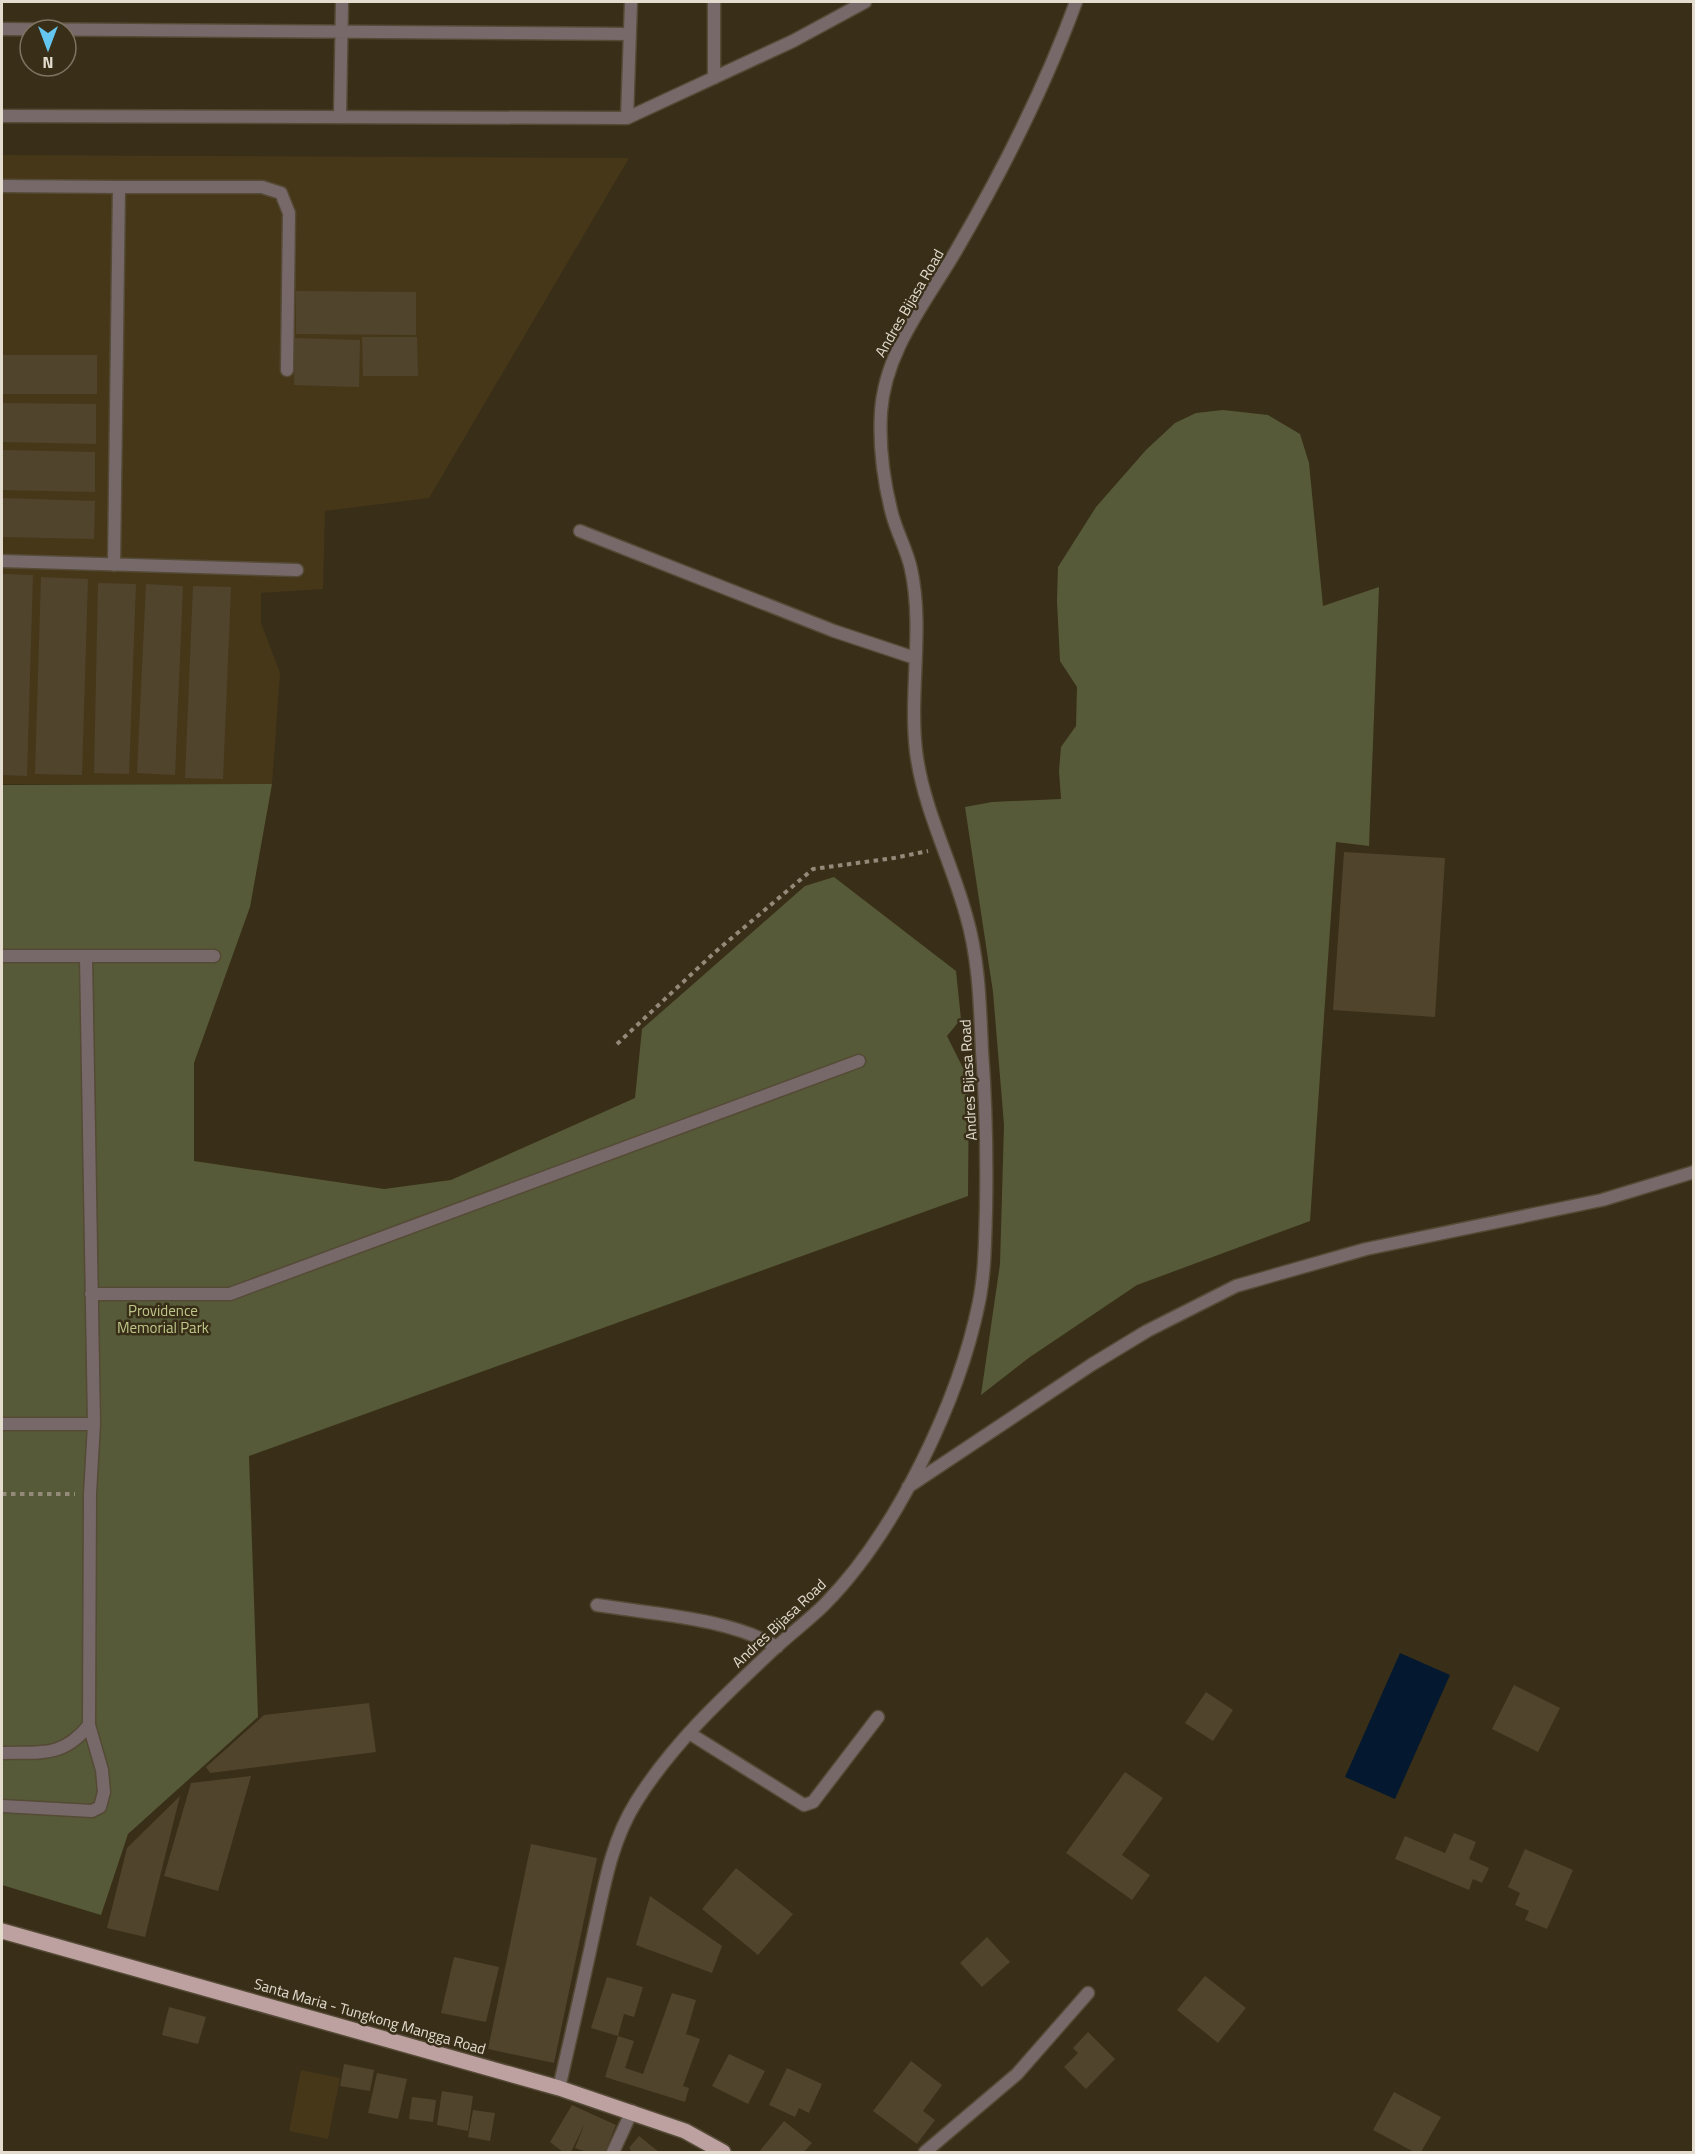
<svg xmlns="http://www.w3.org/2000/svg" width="1695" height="2154" font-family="'Titillium Web',sans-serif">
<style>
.built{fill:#463719}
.green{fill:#565a38}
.water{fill:#04182f}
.building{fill:#50442d}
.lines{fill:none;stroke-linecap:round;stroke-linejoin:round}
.service-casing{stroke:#544a35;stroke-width:15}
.minor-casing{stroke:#544a35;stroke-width:15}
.primary-casing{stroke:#544a35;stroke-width:18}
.path{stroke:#938a79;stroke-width:4;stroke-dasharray:4.5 4.5;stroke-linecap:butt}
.service{stroke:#776969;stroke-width:12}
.minor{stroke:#776969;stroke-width:12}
.primary{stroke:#bda1a1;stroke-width:15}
.labels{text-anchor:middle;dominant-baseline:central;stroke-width:5;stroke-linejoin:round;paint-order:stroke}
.street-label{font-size:15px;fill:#e3dccf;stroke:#392e18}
.park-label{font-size:15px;fill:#bec789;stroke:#392e18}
</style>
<rect width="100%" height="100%" fill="#392e18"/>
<!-- built -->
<path class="built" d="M 2,155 L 629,158 L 429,498 L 325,511 L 323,589 L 261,593 L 261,623 L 280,673 L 272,784 L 2,784 Z
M 301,2070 L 340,2078 L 328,2139 L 289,2131 Z"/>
<!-- green -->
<path class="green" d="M 1223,410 L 1268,415 L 1300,434 L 1309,463 L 1323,606 L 1379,587 L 1369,846 L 1336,842 L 1310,1221 L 1137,1285 L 1030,1357 L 981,1395 L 1000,1264 L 1004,1125 L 993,992 L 965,807 L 992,802 L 1061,799 L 1059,771 L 1061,747 L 1076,726 L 1077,687 L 1060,661 L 1057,601 L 1058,567 L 1096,507 L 1146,450 L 1175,423 L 1196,413 Z
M 272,784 L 250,907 L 194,1063 L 194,1161 L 384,1189 L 451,1180 L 635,1098 L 642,1029 L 805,886 L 834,877 L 956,971 L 961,1019 L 947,1036 L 969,1080 L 968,1196 L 249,1456 L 258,1717 L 128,1834 L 101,1915 L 2,1885 L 2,785 Z"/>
<!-- water -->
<path class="water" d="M 1400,1653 L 1450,1675 L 1395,1799 L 1345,1777 Z"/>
<!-- building -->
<path class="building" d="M 296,291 L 416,292 L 416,335 L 296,334 Z
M 362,337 L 417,337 L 418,376 L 363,376 Z
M 295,338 L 360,340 L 359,387 L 294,385 Z
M 2,355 L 97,355 L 97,394 L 2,394 Z
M 2,403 L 96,404 L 96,444 L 2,442 Z
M 2,450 L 95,452 L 95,492 L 2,490 Z
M 2,498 L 95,501 L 94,539 L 2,537 Z
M 2,574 L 33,575 L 27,776 L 2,775 Z
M 41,577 L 88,579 L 82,775 L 35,774 Z
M 98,583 L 136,584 L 129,774 L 94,773 Z
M 146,584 L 183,586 L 175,775 L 137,773 Z
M 193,586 L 231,587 L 223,779 L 185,778 Z
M 1344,852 L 1445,858 L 1435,1017 L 1333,1010 Z
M 1514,1685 L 1560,1708 L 1538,1752 L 1492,1729 Z
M 1206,1692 L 1233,1710 L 1213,1741 L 1185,1723 Z
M 369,1703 L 376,1752 L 210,1773 L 206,1767 L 264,1715 Z
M 1125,1772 L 1163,1798 L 1122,1855 L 1150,1875 L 1132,1900 L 1066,1853 Z
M 251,1776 L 218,1891 L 164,1876 L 191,1783 Z
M 180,1796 L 145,1937 L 107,1928 L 127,1848 Z
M 1454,1833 L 1476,1842 L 1469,1859 L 1489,1868 L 1482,1883 L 1473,1879 L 1469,1890 L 1395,1859 L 1405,1836 L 1445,1853 Z
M 531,1844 L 597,1858 L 554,2063 L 488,2049 Z
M 1525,1849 L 1573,1870 L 1547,1929 L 1525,1920 L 1529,1911 L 1515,1905 L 1520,1893 L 1508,1887 Z
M 736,1868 L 793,1914 L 758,1955 L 702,1909 Z
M 650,1896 L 722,1946 L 712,1973 L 636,1945 Z
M 987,1937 L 1010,1962 L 982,1987 L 960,1963 Z
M 454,1957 L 499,1967 L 486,2022 L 441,2013 Z
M 1205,1976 L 1246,2008 L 1218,2043 L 1177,2010 Z
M 607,1977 L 643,1987 L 634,2017 L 624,2014 L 618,2036 L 591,2028 Z
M 672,1993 L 696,2000 L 686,2034 L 700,2039 L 683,2086 L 689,2088 L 685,2102 L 605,2077 L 618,2036 L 634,2041 L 625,2068 L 643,2074 Z
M 169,2007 L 206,2017 L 198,2044 L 162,2035 Z
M 1088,2032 L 1115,2059 L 1086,2089 L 1064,2067 L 1078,2053 L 1073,2048 Z
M 729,2054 L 765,2071 L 748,2104 L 712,2086 Z
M 911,2061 L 942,2085 L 923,2111 L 935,2120 L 917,2144 L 873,2111 Z
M 344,2064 L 374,2070 L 370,2091 L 340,2086 Z
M 787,2068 L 822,2084 L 809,2113 L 799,2108 L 795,2117 L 769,2105 Z
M 377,2073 L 407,2079 L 398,2119 L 368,2113 Z
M 442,2091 L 473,2096 L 468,2131 L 437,2125 Z
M 1394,2092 L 1441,2117 L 1421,2152 L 1414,2152 L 1373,2130 Z
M 412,2097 L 436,2100 L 433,2122 L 409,2119 Z
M 572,2105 L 616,2125 L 605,2152 L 587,2152 L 575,2148 L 585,2123 L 571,2152 L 563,2152 L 550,2142 Z
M 473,2110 L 495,2113 L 490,2141 L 468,2137 Z
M 784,2121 L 812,2143 L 804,2152 L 759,2152 Z
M 639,2136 L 659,2152 L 632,2152 L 629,2148 Z"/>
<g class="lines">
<!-- service casing -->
<g class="service-casing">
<path id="service" d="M 2,186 L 119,187
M 2,561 L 297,570
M 114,565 L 119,187 L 262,187 L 281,193 L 289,213 L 287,370
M 2,956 L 214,956
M 91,1294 L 230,1294 L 859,1061
M 2,1424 L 94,1424
M 689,1733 L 804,1805 L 813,1802 L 878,1717
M 2,1753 C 40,1752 63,1758 89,1725
M 2,1806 L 92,1811 L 100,1807 L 104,1792 L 102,1770 L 89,1725 L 90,1494 L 94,1424 L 86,956"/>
</g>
<!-- minor casing -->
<g class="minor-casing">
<path id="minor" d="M 2,29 L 630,34
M 714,78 L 714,2
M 2,116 L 627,118 L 793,41 L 865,2
M 340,116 L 342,2
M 627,118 L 631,2
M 580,531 L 834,631 L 915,658
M 908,1487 L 1091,1365 L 1147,1331 L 1236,1286 L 1366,1249 L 1602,1200 L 1694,1172
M 597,1605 C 652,1614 730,1618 777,1647
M 559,2088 C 571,2036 583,1984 594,1932 C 604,1887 611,1842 636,1802 C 672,1744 724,1696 773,1650 C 790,1634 809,1620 825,1604 C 896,1532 959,1401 979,1302 C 985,1272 985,1241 986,1211 C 987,1157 986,1104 982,1051 C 980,1006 979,958 966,915 C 951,860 923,808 916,751 C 909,691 924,628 911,569 C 907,550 897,533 892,514 C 884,483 879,445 881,412 C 885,350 927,301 957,249 C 1003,170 1045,87 1076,2
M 613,2152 L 632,2111
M 925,2152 L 1017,2074 L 1088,1993"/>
</g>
<!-- primary casing -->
<g class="primary-casing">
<path id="primary" d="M 2,1931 L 559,2088 L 685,2131 L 723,2152"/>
</g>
<!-- path -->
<path class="path" d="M 617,1044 L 714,953 L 813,869 L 894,858 L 928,851
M 2,1494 L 75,1494"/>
<!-- service -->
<use href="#service" class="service"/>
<!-- minor -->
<use href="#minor" class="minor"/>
<!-- primary -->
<use href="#primary" class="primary"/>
</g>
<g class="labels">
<!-- street labels -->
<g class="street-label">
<text transform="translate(909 303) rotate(-60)">Andres Bijasa Road</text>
<text transform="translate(968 1080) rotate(-93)">Andres Bijasa Road</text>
<text transform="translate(779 1623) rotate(-43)">Andres Bijasa Road</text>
<text transform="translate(370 2016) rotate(16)">Santa Maria - Tungkong Mangga Road</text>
</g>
<!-- park labels -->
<g class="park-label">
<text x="163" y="1310">Providence<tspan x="163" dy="17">Memorial Park</tspan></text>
</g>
</g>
<!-- border -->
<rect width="1695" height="2154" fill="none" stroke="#e3dccf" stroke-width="6"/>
<!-- north arrow -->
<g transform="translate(48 48) rotate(180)"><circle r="28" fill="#392e18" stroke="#7d7461" stroke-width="1.5"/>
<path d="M0-4.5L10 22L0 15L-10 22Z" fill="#64c5ee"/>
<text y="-9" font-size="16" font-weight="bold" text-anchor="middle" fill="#e3dccf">N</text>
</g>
</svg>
